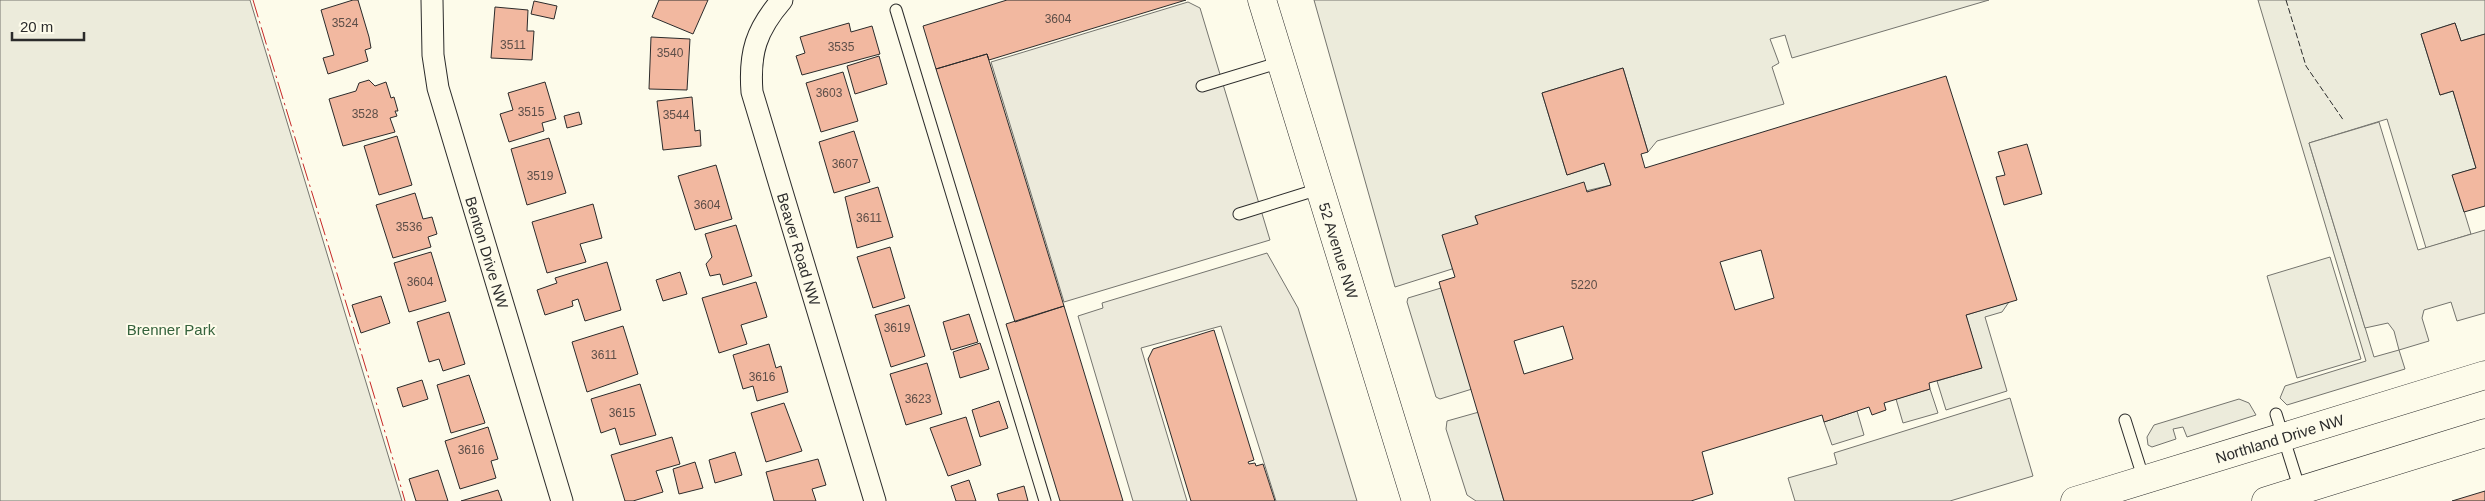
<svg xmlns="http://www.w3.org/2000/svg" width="2485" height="501" font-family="Arial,sans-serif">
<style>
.green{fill:#ecebdb;stroke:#74746e}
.parking{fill:#eceadb;stroke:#74746e}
.building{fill:#f2b8a0;stroke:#2b2b2b;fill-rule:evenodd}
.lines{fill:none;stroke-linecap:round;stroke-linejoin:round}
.lane-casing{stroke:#2b2b2b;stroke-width:13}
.street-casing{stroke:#2b2b2b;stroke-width:23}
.secondary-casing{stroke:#2b2b2b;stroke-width:29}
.lane{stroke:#fdfbea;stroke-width:11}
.street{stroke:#fdfbea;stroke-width:21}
.secondary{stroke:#fdfbea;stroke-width:28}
.fence{stroke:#2b2b2b;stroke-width:1;stroke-dasharray:6 2.5;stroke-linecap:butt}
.power{stroke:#c62828;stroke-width:1;stroke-dasharray:18 4 2.5 4;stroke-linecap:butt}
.labels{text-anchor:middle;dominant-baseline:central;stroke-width:4;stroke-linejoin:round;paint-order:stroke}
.number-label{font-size:12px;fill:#5d4e48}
.street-label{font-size:15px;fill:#2b2b2b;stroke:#fdfbea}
.park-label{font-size:15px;fill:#34623c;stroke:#fdfbea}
</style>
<rect width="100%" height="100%" fill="#fdfbea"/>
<!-- green -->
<path class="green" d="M 0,0 L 250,0 L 402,501 L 0,501 Z
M 1314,0 L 1989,0 L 1792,58 L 1785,35 L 1770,39 L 1779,63 L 1772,67 L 1784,104 L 1657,141 L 1648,152 L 1623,68 L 1542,93 L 1567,175 L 1604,163 L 1611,185 L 1475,217 L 1478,224 L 1452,269 L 1395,287 Z
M 2258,0 L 2485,0 L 2485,34 L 2461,41 L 2455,23 L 2421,34 L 2440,95 L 2453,91 L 2476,168 L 2453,175 L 2471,234 L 2426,248 L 2387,119 L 2309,143 L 2374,357 L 2399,350 L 2405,369 L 2287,405 L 2280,398 L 2285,386 L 2366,361 Z
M 2330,257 L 2361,359 L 2297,378 L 2267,276 Z
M 1441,288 L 1472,389 L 1440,399 L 1436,397 L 1407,302 L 1408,298 Z
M 2009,302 L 2002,312 L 1985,317 L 2007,391 L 1946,410 L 1937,381 L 1981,368 L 1966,315 Z
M 1930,389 L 1938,413 L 1903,423 L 1896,399 Z
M 2010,398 L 2033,476 L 1950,501 L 1795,501 L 1788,478 L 1837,464 L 1834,453 Z
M 2239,399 L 2249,403 L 2256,415 L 2187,437 L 2183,427 L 2173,429 L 2176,439 L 2152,447 L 2148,445 L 2147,437 L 2154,425 Z
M 1857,411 L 1864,435 L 1832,445 L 1824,422 Z
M 1479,412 L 1504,501 L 1476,501 L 1467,495 L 1446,429 L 1447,421 Z"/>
<!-- parking -->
<path class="parking" d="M 1188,2 L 1200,8 L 1270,240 L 1064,302 L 991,62 Z
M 2379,122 L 2418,250 L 2485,230 L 2485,313 L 2457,321 L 2451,302 L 2424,310 L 2422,318 L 2429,341 L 2399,350 L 2394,331 L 2388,323 L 2365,328 L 2309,143 Z
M 1267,253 L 1298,308 L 1357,501 L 1276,501 L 1221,326 L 1141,348 L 1187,501 L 1133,501 L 1078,316 L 1103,308 L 1102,303 Z"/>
<!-- building -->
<path class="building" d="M 353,0 L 358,0 L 369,37 L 371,48 L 365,50 L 368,61 L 328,74 L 323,58 L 334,55 L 321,10 Z
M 659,0 L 708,0 L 693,34 L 652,17 Z
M 1007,0 L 1186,0 L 989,60 L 987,54 L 936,69 L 923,26 Z
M 534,1 L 557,6 L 554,19 L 531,14 Z
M 495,7 L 528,10 L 527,31 L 534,31 L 532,60 L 491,58 Z
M 849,23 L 851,32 L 872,26 L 880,54 L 802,75 L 796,56 L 805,53 L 800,37 Z
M 2455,23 L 2461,41 L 2485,34 L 2485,206 L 2464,212 L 2452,175 L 2476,168 L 2453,91 L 2440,95 L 2421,34 Z
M 651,37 L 690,39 L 687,90 L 649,89 Z
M 987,54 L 1064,306 L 1015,322 L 936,69 Z
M 879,56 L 887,84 L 855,94 L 847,66 Z
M 1623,68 L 1648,152 L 1641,154 L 1645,168 L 1946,76 L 2017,300 L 1966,315 L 1982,368 L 1929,383 L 1930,389 L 1884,403 L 1886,410 L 1872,415 L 1869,407 L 1824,422 L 1822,415 L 1702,452 L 1713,494 L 1691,501 L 1504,501 L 1439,282 L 1455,277 L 1442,235 L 1478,224 L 1475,216 L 1584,182 L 1587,192 L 1611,185 L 1604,163 L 1567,175 L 1542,93 ZM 1761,250 L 1774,298 L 1735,310 L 1720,262 ZM 1563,326 L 1573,359 L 1524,374 L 1514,341 Z
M 843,72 L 858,121 L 821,132 L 806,83 Z
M 369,80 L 375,86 L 386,82 L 391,98 L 394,97 L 398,111 L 395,111 L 397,116 L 390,118 L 395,132 L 343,146 L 329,99 L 356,91 L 359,83 Z
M 545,82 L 556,119 L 542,123 L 544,131 L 509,142 L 500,114 L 513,110 L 508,93 Z
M 692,97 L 695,131 L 700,130 L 701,146 L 663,150 L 657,101 Z
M 579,112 L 582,124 L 567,128 L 564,116 Z
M 854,131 L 870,182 L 834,193 L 819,142 Z
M 397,136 L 412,185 L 379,195 L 364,146 Z
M 549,138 L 566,193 L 527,205 L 511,149 Z
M 2027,144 L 2042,194 L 2004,205 L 1996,177 L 2005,175 L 1998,152 Z
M 716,165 L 732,219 L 695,230 L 678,176 Z
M 878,187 L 893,237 L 857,248 L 845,197 Z
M 415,193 L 423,219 L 432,217 L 437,234 L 428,237 L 431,247 L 393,258 L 376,205 Z
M 593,204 L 602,238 L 580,244 L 586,262 L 547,273 L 532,222 Z
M 736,225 L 752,276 L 723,285 L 720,274 L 710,276 L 706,264 L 712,257 L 705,234 Z
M 890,247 L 905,298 L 873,308 L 857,257 Z
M 431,252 L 446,301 L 409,312 L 394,263 Z
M 607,262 L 621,310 L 585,321 L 578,299 L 572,301 L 573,306 L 545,315 L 537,290 L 557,283 L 555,278 Z
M 680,272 L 687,294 L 663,301 L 656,280 Z
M 756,282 L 767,317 L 741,325 L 747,344 L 719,353 L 702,298 Z
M 381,296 L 390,323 L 361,333 L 352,305 Z
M 909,305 L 925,356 L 891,367 L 875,315 Z
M 1064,306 L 1123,501 L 1060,501 L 1006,324 Z
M 449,312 L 465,364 L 443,371 L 439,359 L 429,362 L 417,322 Z
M 969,314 L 978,342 L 951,350 L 943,322 Z
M 623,326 L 638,374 L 587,392 L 572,342 Z
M 1214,330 L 1254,460 L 1248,462 L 1249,464 L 1255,463 L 1256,466 L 1263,464 L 1275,501 L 1191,501 L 1148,359 L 1153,349 Z
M 980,343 L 989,369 L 960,378 L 953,352 Z
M 769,344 L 776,368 L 781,366 L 788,392 L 757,401 L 753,386 L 743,389 L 733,355 Z
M 927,363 L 942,414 L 906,425 L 890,374 Z
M 469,375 L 485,423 L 451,433 L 437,385 Z
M 422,380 L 428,399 L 403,407 L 397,388 Z
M 640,384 L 656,435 L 620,445 L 615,428 L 601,433 L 591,399 Z
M 999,401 L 1008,428 L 980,437 L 972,410 Z
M 784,403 L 802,451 L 766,462 L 751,413 Z
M 966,417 L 981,465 L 948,476 L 930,428 Z
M 488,427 L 498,459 L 491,461 L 496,478 L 460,489 L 445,441 Z
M 672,437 L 680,464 L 656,471 L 663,492 L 633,501 L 625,501 L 611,455 Z
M 735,452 L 742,475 L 715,483 L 709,460 Z
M 818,459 L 826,485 L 812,489 L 816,501 L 774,501 L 766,472 Z
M 695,462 L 703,488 L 679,494 L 673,469 Z
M 438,470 L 448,501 L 416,501 L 409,479 Z
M 969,480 L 976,501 L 956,501 L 951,486 Z
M 1024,486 L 1028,501 L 999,501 L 997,494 Z
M 498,490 L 502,501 L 461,501 Z
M 2485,491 L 2485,501 L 2452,501 Z"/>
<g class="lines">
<!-- lane casing -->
<g class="lane-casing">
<path id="lane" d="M 896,10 L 1045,501
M 1202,86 L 1281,62
M 1239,214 L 1319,189
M 2276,414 L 2300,490
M 2125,420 L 2144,480"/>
</g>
<!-- street casing -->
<g class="street-casing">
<g id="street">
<path id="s1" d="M 432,0 L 433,55 L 438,88 L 562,501"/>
<path id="s2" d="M 782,0 C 756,30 749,53 752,92 L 875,501"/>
</g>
</g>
<!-- secondary casing -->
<g class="secondary-casing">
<g id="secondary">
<path id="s3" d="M 1262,0 L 1416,501"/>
<path id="s4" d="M 2075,501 L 2485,375"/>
<path d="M 2266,501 L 2485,433"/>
</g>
</g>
<!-- lane -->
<use href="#lane" class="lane"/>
<!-- street -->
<use href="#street" class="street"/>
<!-- secondary -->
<use href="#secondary" class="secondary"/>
<!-- fence -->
<path class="fence" d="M 2286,0 L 2306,66 L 2344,121"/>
<!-- power -->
<path class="power" d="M 253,0 C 303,167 357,333 405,501"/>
</g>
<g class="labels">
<!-- number labels -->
<g class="number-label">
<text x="1058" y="19">3604</text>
<text x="345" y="23">3524</text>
<text x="513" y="45">3511</text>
<text x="841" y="47">3535</text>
<text x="670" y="53">3540</text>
<text x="829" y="93">3603</text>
<text x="531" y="112">3515</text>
<text x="365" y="114">3528</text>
<text x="676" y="115">3544</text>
<text x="845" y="164">3607</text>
<text x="540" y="176">3519</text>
<text x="707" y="205">3604</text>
<text x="869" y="218">3611</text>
<text x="409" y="227">3536</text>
<text x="420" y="282">3604</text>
<text x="1584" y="285">5220</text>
<text x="897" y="328">3619</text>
<text x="604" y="355">3611</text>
<text x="762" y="377">3616</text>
<text x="918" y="399">3623</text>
<text x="622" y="413">3615</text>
<text x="471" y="450">3616</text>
</g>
<!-- street labels -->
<g class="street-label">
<text stroke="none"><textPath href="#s2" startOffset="264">Beaver Road NW</textPath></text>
<text stroke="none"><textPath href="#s3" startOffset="262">52 Avenue NW</textPath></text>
<text stroke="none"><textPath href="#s1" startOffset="260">Benton Drive NW</textPath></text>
<text stroke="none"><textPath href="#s4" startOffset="214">Northland Drive NW</textPath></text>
</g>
<!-- park labels -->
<g class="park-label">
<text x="171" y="329">Brenner Park</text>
</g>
</g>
<!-- scale -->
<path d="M12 32v8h72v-8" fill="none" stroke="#2b2b2b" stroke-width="2.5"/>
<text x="20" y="32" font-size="15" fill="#2b2b2b" stroke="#fdfbea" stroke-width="4" paint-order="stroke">20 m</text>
</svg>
